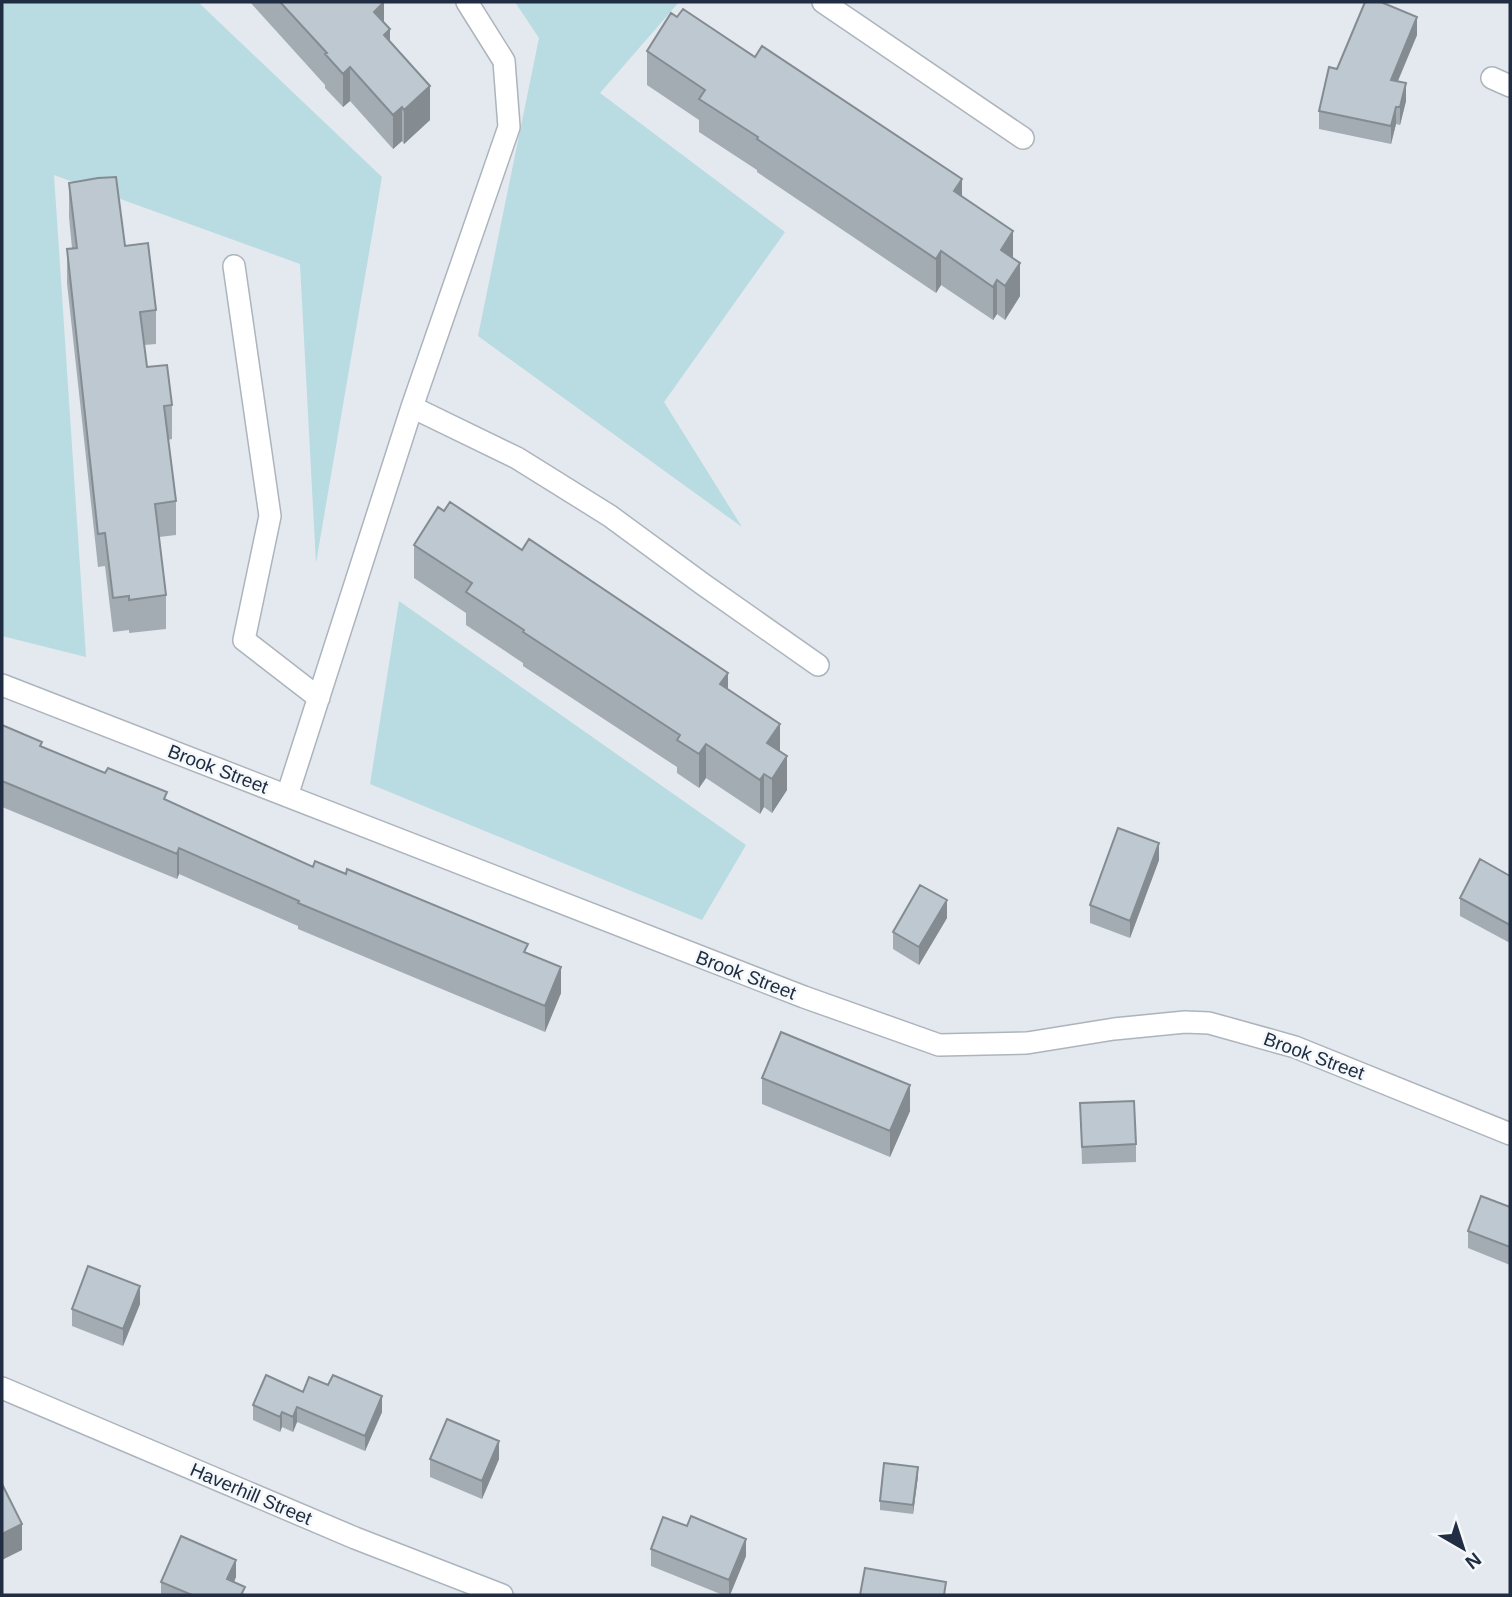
<svg xmlns="http://www.w3.org/2000/svg" width="1512" height="1597" font-family="Arial,sans-serif">
<style>
.green{fill:#b9dbe2}
.lines{fill:none;stroke-linecap:round;stroke-linejoin:round}
.minor-casing{stroke:#acb4be;stroke-width:24}
.minor{stroke:#fff;stroke-width:21}
.wall{fill:#a3acb3}
.shaded-wall{fill:#848c92}
.building{fill:#bdc8d0;stroke:#848c92;stroke-width:2}
.labels{text-anchor:middle;dominant-baseline:central;stroke-width:5;stroke-linejoin:round;paint-order:stroke}
.street-label{font-size:19px;fill:#202d42;stroke:#f4f8fa}
</style>
<rect width="100%" height="100%" fill="#e3e9ee"/>
<!-- green -->
<path class="green" d="M 2,2 L 198,2 L 382,177 L 316,563 L 300,264 L 54,175 L 86,657 L 2,636 Z
M 515,2 L 679,2 L 600,93 L 785,232 L 664,402 L 742,527 L 478,336 L 539,38 Z
M 399,601 L 746,845 L 702,920 L 370,784 Z"/>
<g class="lines">
<!-- minor casing -->
<g class="minor-casing">
<path id="minor" d="M 823,2 L 1023,138
M 1492,78 L 1510,86
M 234,266 L 270,516 L 244,640 L 319,698
M 412,407 L 517,458 L 610,516 L 704,585 L 818,665
M 2,685 L 804,997 L 939,1045 L 1027,1043 L 1114,1029 L 1185,1022 L 1209,1023 L 1295,1047 L 1510,1134
M 287,796 L 412,407 L 509,127 L 504,61 L 467,2
M 2,1388 L 355,1538 L 502,1595"/>
</g>
<!-- minor -->
<use href="#minor" class="minor"/>
</g>
<!-- wall -->
<path class="wall" d="M 250,2 L 384,2 L 384,23 L 390,41 L 430,120 L 404,144 L 402,141 L 393,149 L 350,101 L 343,107 L 325,88 L 325,85 Z
M 1417,35 L 1398,81 L 1406,101 L 1400,125 L 1396,124 L 1391,144 L 1319,129 L 1319,111 L 1337,69 Z
M 647,51 L 962,197 L 1013,258 L 1020,296 L 1005,320 L 997,314 L 993,320 L 941,285 L 936,293 L 757,172 L 757,170 L 699,132 L 699,120 L 647,85 Z
M 69,183 L 125,246 L 156,310 L 156,344 L 144,345 L 147,367 L 172,405 L 172,439 L 168,440 L 176,501 L 176,535 L 159,537 L 166,595 L 166,629 L 129,633 L 129,630 L 113,632 L 105,566 L 98,567 L 67,283 L 67,249 L 72,248 L 69,217 Z
M 414,545 L 728,689 L 780,751 L 787,790 L 772,813 L 764,807 L 760,814 L 706,778 L 699,788 L 677,773 L 677,767 L 523,666 L 523,663 L 466,625 L 466,613 L 414,578 Z
M 2,725 L 42,747 L 167,800 L 313,867 L 528,953 L 561,993 L 545,1032 L 298,929 L 298,926 L 179,874 L 177,879 L 2,807 Z
M 1159,860 L 1130,938 L 1090,923 L 1090,905 Z
M 1510,876 L 1510,943 L 1460,916 L 1460,898 Z
M 947,918 L 919,965 L 893,949 L 893,932 Z
M 762,1078 L 910,1111 L 890,1157 L 762,1104 Z
M 1080,1103 L 1136,1144 L 1136,1162 L 1082,1164 Z
M 1510,1207 L 1510,1265 L 1468,1248 L 1468,1231 Z
M 140,1304 L 123,1346 L 72,1326 L 72,1309 Z
M 303,1392 L 382,1412 L 365,1451 L 297,1422 L 293,1432 L 282,1427 L 280,1432 L 253,1420 L 253,1405 Z
M 430,1459 L 499,1459 L 482,1499 L 430,1477 Z
M 918,1476 L 913,1514 L 880,1510 L 880,1501 Z
M 687,1526 L 746,1556 L 730,1595 L 723,1595 L 651,1566 L 651,1549 Z
M 236,1577 L 234,1582 L 245,1595 L 161,1595 L 161,1582 Z"/>
<!-- shaded-wall -->
<path class="shaded-wall" d="M 384,2 L 384,34 L 390,29 L 390,63 L 374,12 Z
M 1417,17 L 1417,35 L 1391,97 L 1391,80 Z
M 350,67 L 350,101 L 343,107 L 343,74 Z
M 1406,83 L 1406,101 L 1400,125 L 1400,107 Z
M 430,86 L 430,120 L 404,144 L 404,110 Z
M 402,107 L 402,141 L 393,149 L 393,115 Z
M 1396,107 L 1396,124 L 1391,144 L 1391,126 Z
M 962,179 L 962,213 L 954,191 Z
M 1013,231 L 1013,265 L 1001,284 L 1001,250 Z
M 941,251 L 941,285 L 936,293 L 936,259 Z
M 1020,263 L 1020,296 L 1005,320 L 1005,286 Z
M 997,280 L 997,314 L 993,320 L 993,287 Z
M 728,673 L 728,706 L 720,684 Z
M 780,724 L 780,758 L 767,777 L 767,743 Z
M 706,744 L 706,778 L 699,788 L 699,754 Z
M 787,756 L 787,790 L 772,813 L 772,779 Z
M 764,774 L 764,807 L 760,814 L 760,780 Z
M 1159,843 L 1159,860 L 1130,938 L 1130,921 Z
M 179,848 L 179,874 L 177,879 L 177,854 Z
M 947,900 L 947,918 L 919,965 L 919,947 Z
M 561,967 L 561,993 L 545,1032 L 545,1006 Z
M 910,1085 L 910,1111 L 890,1157 L 890,1131 Z
M 140,1286 L 140,1304 L 123,1346 L 123,1329 Z
M 382,1396 L 382,1412 L 365,1451 L 365,1436 Z
M 297,1407 L 297,1422 L 293,1432 L 293,1417 Z
M 282,1412 L 282,1427 L 280,1432 L 280,1417 Z
M 499,1441 L 499,1459 L 482,1499 L 482,1481 Z
M 918,1467 L 918,1476 L 913,1514 L 913,1505 Z
M 22,1524 L 22,1550 L 2,1560 L 2,1534 Z
M 746,1539 L 746,1556 L 730,1595 L 729,1595 L 729,1580 Z
M 236,1560 L 236,1577 L 228,1595 L 227,1579 Z"/>
<!-- building -->
<path class="building" d="M 280,2 L 384,2 L 374,12 L 390,29 L 384,35 L 430,86 L 404,110 L 402,107 L 393,115 L 350,67 L 343,74 L 325,54 L 327,53 Z
M 1365,2 L 1381,2 L 1417,17 L 1391,80 L 1406,83 L 1400,107 L 1396,107 L 1391,126 L 1319,111 L 1329,67 L 1337,69 Z
M 683,9 L 755,57 L 762,46 L 962,179 L 954,191 L 1013,231 L 1001,250 L 1020,263 L 1005,286 L 997,280 L 993,287 L 941,251 L 936,259 L 757,139 L 758,137 L 699,99 L 705,90 L 647,51 L 671,13 L 677,17 Z
M 116,177 L 125,246 L 148,243 L 156,310 L 140,312 L 147,367 L 167,365 L 172,405 L 164,406 L 176,501 L 155,504 L 166,595 L 129,600 L 129,596 L 113,598 L 105,533 L 98,534 L 67,249 L 77,248 L 69,183 L 98,178 Z
M 450,502 L 522,550 L 529,539 L 728,673 L 720,684 L 780,724 L 767,743 L 787,756 L 772,779 L 764,774 L 760,780 L 706,744 L 699,754 L 677,740 L 680,735 L 523,632 L 524,630 L 466,592 L 472,583 L 414,545 L 438,507 L 444,511 Z
M 2,725 L 42,742 L 40,746 L 105,773 L 108,768 L 167,792 L 164,799 L 313,867 L 315,861 L 346,874 L 347,869 L 528,944 L 524,952 L 561,967 L 545,1006 L 298,903 L 299,901 L 179,848 L 177,854 L 2,781 Z
M 1118,828 L 1159,843 L 1130,921 L 1090,905 Z
M 1480,859 L 1510,876 L 1510,925 L 1460,898 Z
M 920,885 L 947,900 L 919,947 L 893,932 Z
M 781,1032 L 910,1085 L 890,1131 L 762,1078 Z
M 1134,1101 L 1136,1144 L 1082,1147 L 1080,1103 Z
M 1481,1196 L 1510,1207 L 1510,1247 L 1468,1231 Z
M 88,1266 L 140,1286 L 123,1329 L 72,1309 Z
M 266,1375 L 303,1392 L 309,1377 L 328,1385 L 333,1375 L 382,1396 L 365,1436 L 297,1407 L 293,1417 L 282,1412 L 280,1417 L 253,1405 Z
M 447,1419 L 499,1441 L 482,1481 L 430,1459 Z
M 884,1463 L 918,1467 L 913,1505 L 880,1501 Z
M 2,1484 L 22,1524 L 2,1534 Z
M 691,1516 L 746,1539 L 729,1580 L 651,1549 L 663,1517 L 687,1526 Z
M 181,1536 L 236,1560 L 227,1579 L 245,1587 L 241,1595 L 192,1595 L 161,1582 Z
M 865,1568 L 946,1582 L 944,1595 L 860,1595 Z"/>
<g class="labels">
<!-- street labels -->
<g class="street-label">
<text transform="translate(218 769) rotate(21)">Brook Street</text>
<text transform="translate(746 975) rotate(21)">Brook Street</text>
<text transform="translate(1314 1056) rotate(20)">Brook Street</text>
<text transform="translate(251 1494) rotate(23)">Haverhill Street</text>
</g>
</g>
<!-- border -->
<rect width="1512" height="1597" fill="none" stroke="#202d42" stroke-width="7"/>
<!-- north arrow -->
<g transform="translate(1463 1548) rotate(141)" stroke="#f4f8fa" stroke-width="5" paint-order="stroke">
<path d="M0-5L12 26L0 18L-12 26Z" fill="#202d42"/>
<text y="-10" font-size="19" font-weight="bold" text-anchor="middle" fill="#202d42">N</text>
</g>
</svg>
